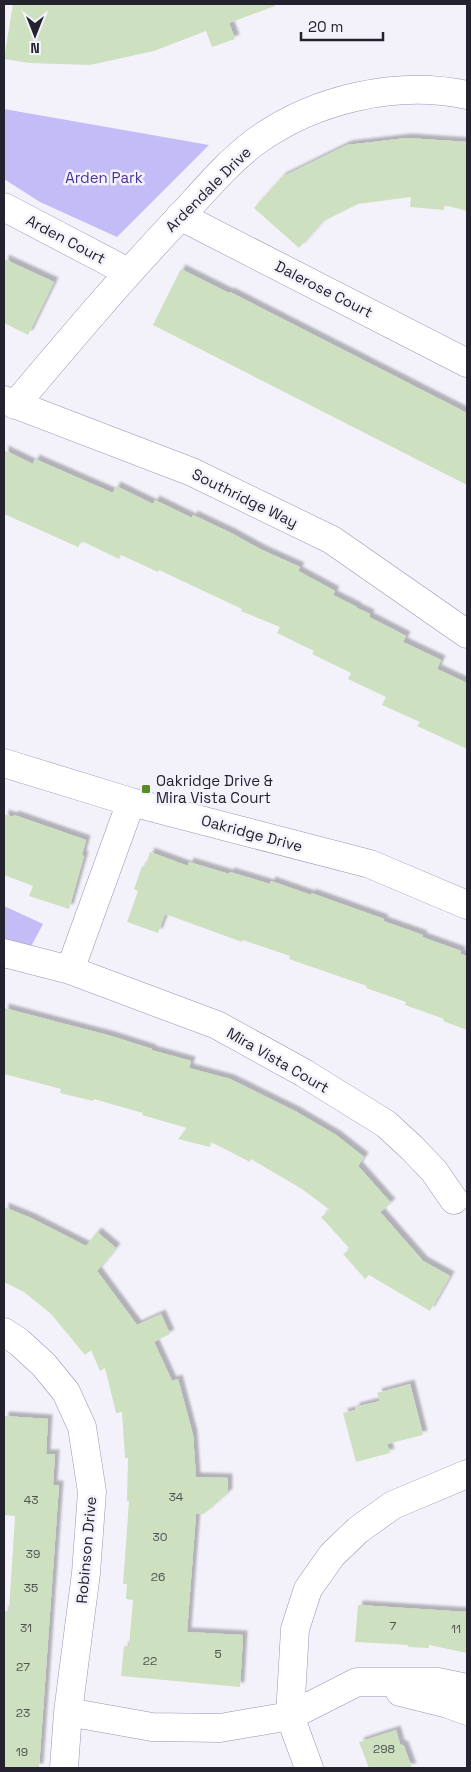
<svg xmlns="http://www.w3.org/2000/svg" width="471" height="1772" font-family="'Space Grotesk',sans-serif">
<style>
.green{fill:#c4bcf6}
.building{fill:#cde1c0;filter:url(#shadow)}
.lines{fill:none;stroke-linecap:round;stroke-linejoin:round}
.street-casing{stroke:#9894b6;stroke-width:29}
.secondary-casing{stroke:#9894b6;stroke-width:29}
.street{stroke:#fff;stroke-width:28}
.secondary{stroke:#fff;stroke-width:28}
.poi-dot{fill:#578b24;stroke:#f3f2fa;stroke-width:2}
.labels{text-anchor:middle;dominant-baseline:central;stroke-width:5;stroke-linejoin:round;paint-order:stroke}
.number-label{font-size:12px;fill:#4e5253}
.park-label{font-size:15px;fill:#4f3299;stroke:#f3f2fa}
.street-label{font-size:15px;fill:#24222f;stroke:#f3f2fa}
.poi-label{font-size:15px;fill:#24222f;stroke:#f3f2fa;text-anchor:start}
</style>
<defs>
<filter id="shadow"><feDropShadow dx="4.5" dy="-4.5" stdDeviation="1" flood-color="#0004"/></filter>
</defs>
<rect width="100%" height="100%" fill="#f3f2fa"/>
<!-- green -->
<path class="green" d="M 4,109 L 209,145 L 117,237 L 40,202 L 4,179 Z
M 4,906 L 43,924 L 28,952 L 4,945 Z"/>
<!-- building -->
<path class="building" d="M 13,4 L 275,4 L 275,6 L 229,23 L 235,39 L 212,47 L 206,31 L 154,51 L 90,65 L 30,63 L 4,59 Z
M 407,138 L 467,142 L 467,211 L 444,205 L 444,210 L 410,207 L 411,197 L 358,204 L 322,222 L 299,248 L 254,208 L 282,177 L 347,145 Z
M 4,259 L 54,282 L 28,335 L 4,323 Z
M 181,269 L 229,293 L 230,292 L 467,413 L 467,485 L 153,325 Z
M 4,450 L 33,464 L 35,459 L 113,493 L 116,486 L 153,504 L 155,500 L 192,518 L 193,515 L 231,533 L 262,550 L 300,567 L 298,571 L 335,591 L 333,595 L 357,607 L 357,608 L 370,614 L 369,617 L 406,636 L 403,642 L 441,660 L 437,669 L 467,683 L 467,749 L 417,726 L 420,722 L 382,705 L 386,697 L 348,679 L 351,673 L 312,654 L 314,651 L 277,633 L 280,627 L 241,611 L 242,609 L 159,570 L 158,572 L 121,555 L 119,559 L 82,541 L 78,547 L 4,514 Z
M 4,814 L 13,817 L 14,815 L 86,840 L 82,855 L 84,856 L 69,909 L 29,896 L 33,886 L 4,875 Z
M 150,852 L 188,866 L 189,862 L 229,874 L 230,872 L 270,884 L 271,881 L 311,895 L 311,893 L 384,919 L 383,921 L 423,935 L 422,937 L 461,951 L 460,954 L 467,956 L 467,1030 L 443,1021 L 444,1019 L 405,1005 L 406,1002 L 366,988 L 367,986 L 289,959 L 290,956 L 243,940 L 242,942 L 165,914 L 158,933 L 127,922 L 138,891 L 134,889 L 142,866 L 145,867 Z
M 4,1008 L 111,1036 L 152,1049 L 151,1050 L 191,1061 L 189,1068 L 230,1079 L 295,1111 L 336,1135 L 364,1157 L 358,1166 L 391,1203 L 380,1212 L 423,1261 L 450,1276 L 430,1311 L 369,1275 L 365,1279 L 343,1254 L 350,1249 L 321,1217 L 330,1210 L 302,1189 L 251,1159 L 250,1162 L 211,1142 L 210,1147 L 178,1139 L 187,1128 L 142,1115 L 143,1113 L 94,1099 L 93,1101 L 60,1093 L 61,1089 L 4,1074 Z
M 4,1207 L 31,1218 L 86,1246 L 97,1232 L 116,1248 L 97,1271 L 137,1325 L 161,1314 L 170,1334 L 154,1342 L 172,1381 L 178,1379 L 193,1435 L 196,1477 L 228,1478 L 228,1493 L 204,1514 L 196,1514 L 187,1632 L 243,1635 L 240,1687 L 121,1676 L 124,1646 L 129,1646 L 133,1600 L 126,1599 L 127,1584 L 123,1584 L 129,1501 L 127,1501 L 128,1458 L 125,1458 L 122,1412 L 116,1413 L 105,1368 L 100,1371 L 91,1350 L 85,1355 L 51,1314 L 24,1292 L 4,1282 Z
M 410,1384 L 423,1435 L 387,1444 L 390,1453 L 356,1462 L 343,1413 L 355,1410 L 355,1407 L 380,1401 L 377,1393 Z
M 4,1416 L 48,1419 L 46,1454 L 55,1454 L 53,1485 L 59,1485 L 39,1768 L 4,1768 L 4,1611 L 9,1611 L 15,1516 L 4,1515 Z
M 358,1605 L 467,1612 L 467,1653 L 429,1645 L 429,1648 L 408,1647 L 408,1645 L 355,1642 Z
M 396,1730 L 400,1744 L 404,1746 L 412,1768 L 369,1768 L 359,1742 Z"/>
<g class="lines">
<!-- street casing -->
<g class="street-casing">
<path id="street" d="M 4,207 L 128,272
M 180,216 L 467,363
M 4,400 L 192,472 L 332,540 L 467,634
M 15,405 C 69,341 123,277 180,217 C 204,191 227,163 255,142 C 314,99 396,80 467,95
M 4,763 L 131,802 L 370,864 L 467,905
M 4,953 L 70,970 L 217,1025 L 304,1073 L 386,1124 L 412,1148 L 434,1171 L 454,1200
M 70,970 L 131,802
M 4,1332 L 19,1342 L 44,1365 L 66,1392 L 82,1427 L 92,1492 L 86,1573 L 68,1712 L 64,1768
M 400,1692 L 448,1704 L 467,1711
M 68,1712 L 152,1727 L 220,1728 L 290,1716 L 357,1682 L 438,1682 L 467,1688"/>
</g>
<!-- secondary casing -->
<g class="secondary-casing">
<path id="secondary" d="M 309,1768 L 290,1716 L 295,1629 L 308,1589 L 332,1555 L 358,1530 L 393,1505 L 467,1474"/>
</g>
<!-- street -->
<use href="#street" class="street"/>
<!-- secondary -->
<use href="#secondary" class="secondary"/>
</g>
<!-- markers -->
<rect class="poi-dot" x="141" y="784" width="10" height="10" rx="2.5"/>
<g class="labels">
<!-- number labels -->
<g class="number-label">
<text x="176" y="1497">34</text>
<text x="31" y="1500">43</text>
<text x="160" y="1537">30</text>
<text x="33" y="1554">39</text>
<text x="158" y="1577">26</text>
<text x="31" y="1588">35</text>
<text x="393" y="1626">7</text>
<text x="26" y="1628">31</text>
<text x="456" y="1629">11</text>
<text x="218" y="1654">5</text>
<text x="150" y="1661">22</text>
<text x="23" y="1667">27</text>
<text x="23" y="1713">23</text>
<text x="384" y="1749">298</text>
<text x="22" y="1752">19</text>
</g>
<!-- park labels -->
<g class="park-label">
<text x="104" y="177">Arden Park</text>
</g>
<!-- street labels -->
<g class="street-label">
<text transform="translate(208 189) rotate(-45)">Ardendale Drive</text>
<text transform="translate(66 239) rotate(28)">Arden Court</text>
<text transform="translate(324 289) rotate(27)">Dalerose Court</text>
<text transform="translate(245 498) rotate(26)">Southridge Way</text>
<text transform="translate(252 833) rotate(15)">Oakridge Drive</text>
<text transform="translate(278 1060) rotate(30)">Mira Vista Court</text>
<text transform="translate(86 1550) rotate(-85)">Robinson Drive</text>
</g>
<!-- poi labels -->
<g class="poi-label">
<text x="156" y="780">Oakridge Drive &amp;<tspan x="156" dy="17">Mira Vista Court</tspan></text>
</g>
</g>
<!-- border -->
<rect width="471" height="1772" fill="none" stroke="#24222f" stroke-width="10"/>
<!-- north arrow -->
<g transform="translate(35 35) rotate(180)" stroke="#f3f2fa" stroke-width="4" paint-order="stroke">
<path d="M0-4L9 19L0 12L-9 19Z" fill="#24222f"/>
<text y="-8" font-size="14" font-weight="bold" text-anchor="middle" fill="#24222f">N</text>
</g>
<!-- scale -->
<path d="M301 32v8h82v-8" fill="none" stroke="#24222f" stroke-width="2.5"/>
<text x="308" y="32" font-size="15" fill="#24222f" stroke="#f3f2fa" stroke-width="4" paint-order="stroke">20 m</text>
</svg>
